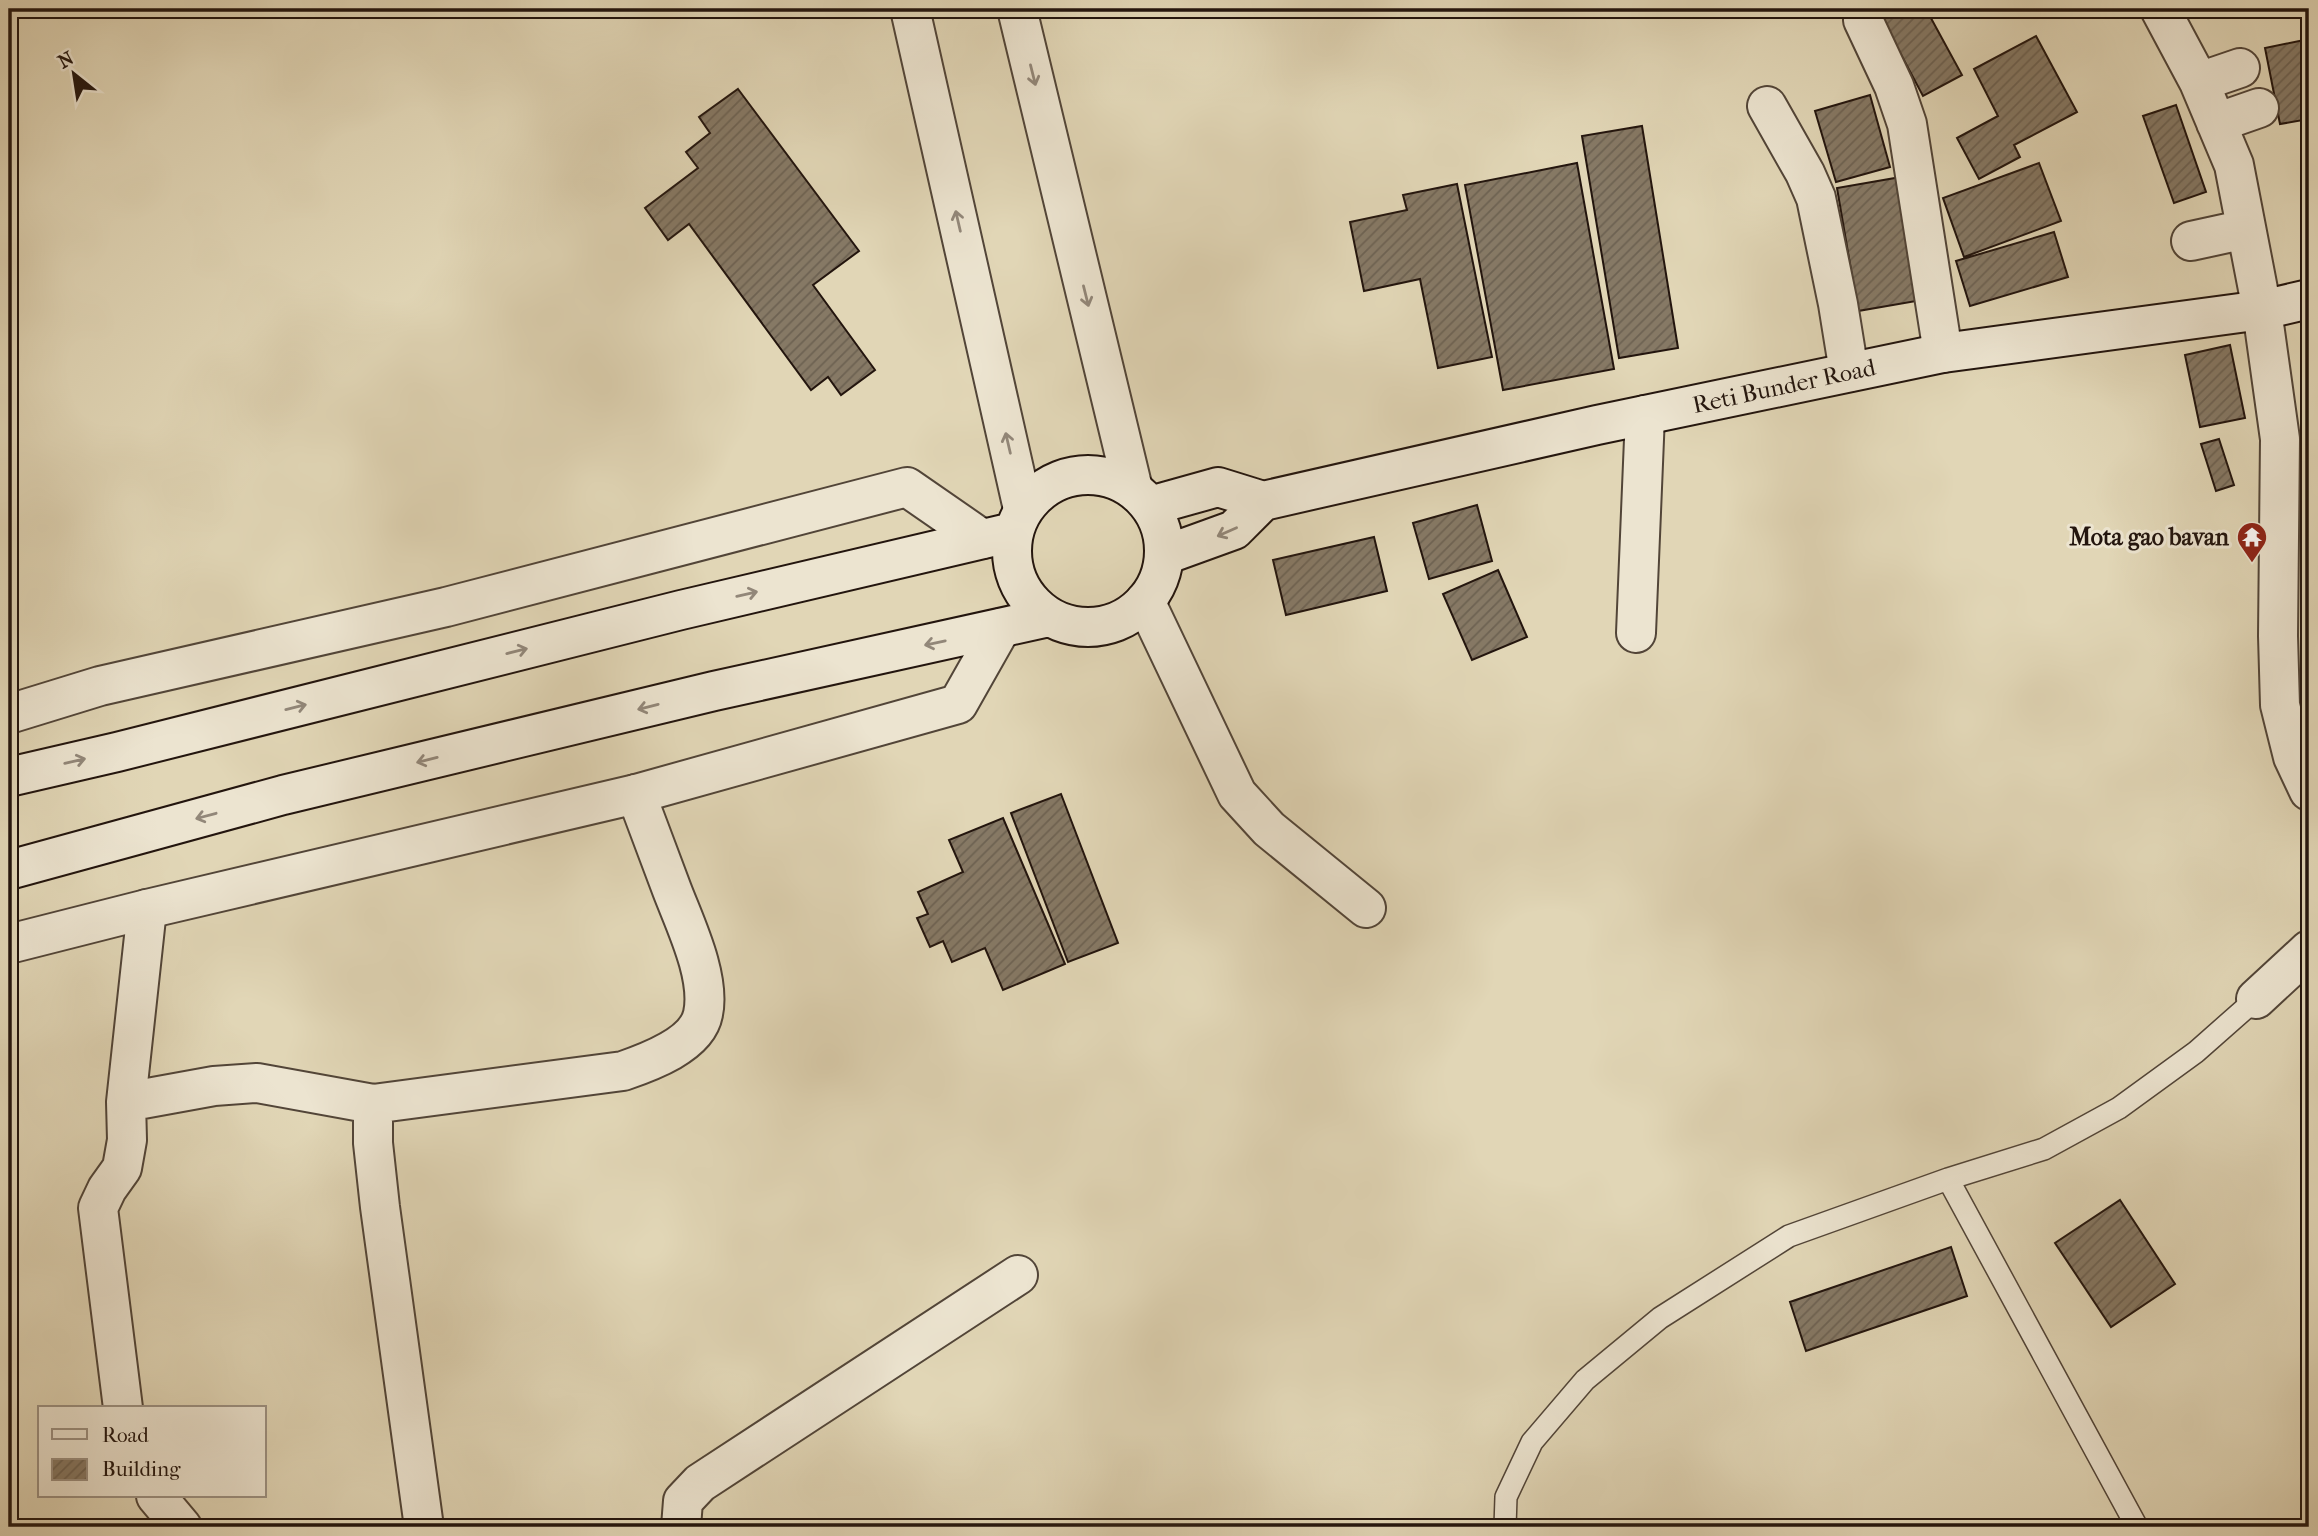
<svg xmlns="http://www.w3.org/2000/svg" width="2318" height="1536" font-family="'IM FELL French Canon',serif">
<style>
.building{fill:url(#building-hatch);stroke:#23150e;stroke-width:2}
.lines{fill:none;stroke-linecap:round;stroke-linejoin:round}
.service-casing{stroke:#524538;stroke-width:24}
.minor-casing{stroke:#524538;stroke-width:42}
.tertiary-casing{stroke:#524538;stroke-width:42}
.secondary-casing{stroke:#23150e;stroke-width:42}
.service{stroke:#ece4d0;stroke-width:21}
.minor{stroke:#ece4d0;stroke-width:38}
.tertiary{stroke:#ece4d0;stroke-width:38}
.secondary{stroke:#ece4d0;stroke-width:38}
.oneway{stroke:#928779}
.labels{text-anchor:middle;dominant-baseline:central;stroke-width:6;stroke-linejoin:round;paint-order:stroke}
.street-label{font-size:24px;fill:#23150e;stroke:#ece4d0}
.poi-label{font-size:24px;font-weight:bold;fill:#23150e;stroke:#ece4d0;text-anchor:end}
</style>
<defs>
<pattern id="building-hatch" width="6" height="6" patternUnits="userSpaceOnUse" patternTransform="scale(1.75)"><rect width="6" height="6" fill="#867965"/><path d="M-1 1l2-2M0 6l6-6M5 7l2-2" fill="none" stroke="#6d6252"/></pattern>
</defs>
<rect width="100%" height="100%" fill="#e1d6b6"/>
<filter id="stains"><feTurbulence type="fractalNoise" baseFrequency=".00286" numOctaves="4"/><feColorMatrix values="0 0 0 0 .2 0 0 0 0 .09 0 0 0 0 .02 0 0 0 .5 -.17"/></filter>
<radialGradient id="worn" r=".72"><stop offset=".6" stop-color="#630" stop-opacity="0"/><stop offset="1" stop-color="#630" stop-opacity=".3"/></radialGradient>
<!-- building -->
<path class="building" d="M 1898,9 L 1926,9 L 1962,75 L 1923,96 L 1881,17 Z
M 2036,36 L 2077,112 L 2014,145 L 2020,157 L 1979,179 L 1957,138 L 1998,116 L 1974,69 Z
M 2309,39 L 2309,119 L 2280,124 L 2265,48 Z
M 738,89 L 859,251 L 813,285 L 875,370 L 841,395 L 828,377 L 811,390 L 689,224 L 668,240 L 645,208 L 698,168 L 686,152 L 710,133 L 699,117 Z
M 1870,95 L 1890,167 L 1836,182 L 1815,111 Z
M 2176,105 L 2206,192 L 2174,203 L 2143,116 Z
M 1642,126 L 1678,348 L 1619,358 L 1582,136 Z
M 1577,163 L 1614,369 L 1503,390 L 1465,185 Z
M 2039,163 L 2061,221 L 1964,257 L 1943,198 Z
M 1901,177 L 1922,300 L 1858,311 L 1837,188 Z
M 1457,184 L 1492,357 L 1438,368 L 1420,279 L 1364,291 L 1350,222 L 1407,210 L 1403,195 Z
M 2054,232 L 2068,277 L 1970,306 L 1956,261 Z
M 2230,345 L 2245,418 L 2200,427 L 2185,355 Z
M 2219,439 L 2234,485 L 2216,491 L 2201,444 Z
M 1477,505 L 1492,561 L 1429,579 L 1413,523 Z
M 1374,537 L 1387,591 L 1286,615 L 1273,560 Z
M 1498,570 L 1527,637 L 1472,660 L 1443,594 Z
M 1061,794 L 1118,943 L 1068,962 L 1011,813 Z
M 1003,818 L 1065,964 L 1003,990 L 985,948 L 952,962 L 943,941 L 930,947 L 917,918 L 928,914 L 918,892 L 963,872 L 949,840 Z
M 2120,1200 L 2175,1284 L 2111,1327 L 2055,1243 Z
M 1951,1247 L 1967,1296 L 1806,1351 L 1790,1302 Z"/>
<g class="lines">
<!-- service casing -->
<g class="service-casing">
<path id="service" d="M 1948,1179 L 2137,1527
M 1505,1527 L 1506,1497 L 1532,1442 L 1585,1380 L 1660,1318 L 1789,1236 L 1948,1179 L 2044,1149 L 2119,1108 L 2196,1052 L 2256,999"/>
</g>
<!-- minor casing -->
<g class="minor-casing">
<path id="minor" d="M 2160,9 L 2199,82 L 2234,165 L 2262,310 L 2280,439 L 2278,636 L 2280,705 L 2293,757 L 2309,791
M 1863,20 L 1894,86 L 1907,124 L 1943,353
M 2199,82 L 2240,68
M 1767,106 L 1805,173 L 1816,198 L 1838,304 L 1849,372
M 2216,123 L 2259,108
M 2191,241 L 2246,229
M 1145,601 L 1237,794 L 1269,829 L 1366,908
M 1636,633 L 1645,415
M 2256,999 L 2309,950
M 126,1102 L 214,1086 L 257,1083 L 373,1104 L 623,1071 C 649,1062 697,1045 703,1014 C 711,977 685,924 672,890 C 660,858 648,826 636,794
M 373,1104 L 373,1143 L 380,1207 L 424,1527
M 123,1408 L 98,1208 L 107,1189 L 122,1168 L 127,1140 L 126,1102 L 147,909
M 156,1496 L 182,1527
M 681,1527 L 683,1501 L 700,1483 L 1018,1275"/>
</g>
<!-- tertiary casing -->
<g class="tertiary-casing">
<path id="tertiary" d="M 910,9 L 1023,509
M 1017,9 L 1133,489
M 9,714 L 100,686 L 446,607 L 907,487 L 982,539
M 9,944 L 147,909 L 636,794 L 958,704 L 1001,628"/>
</g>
<!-- secondary casing -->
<g class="secondary-casing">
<path id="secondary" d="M1012 551a76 76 0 1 1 152 0a76 76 0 1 1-152 0Z
M 1263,501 L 1597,425 L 1943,353 L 2262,310 L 2309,299
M 1150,506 L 1218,487 L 1263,501 L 1234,530 L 1165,555
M 9,777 L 117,752 L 681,610 L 1013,532
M 9,870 L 283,795 L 714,691 L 1049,617"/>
</g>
<!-- service -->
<use href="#service" class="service"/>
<!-- minor -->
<use href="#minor" class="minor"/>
<!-- tertiary -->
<use href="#tertiary" class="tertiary"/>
<!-- secondary -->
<use href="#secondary" class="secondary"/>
</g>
<!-- one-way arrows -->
<defs><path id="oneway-shaft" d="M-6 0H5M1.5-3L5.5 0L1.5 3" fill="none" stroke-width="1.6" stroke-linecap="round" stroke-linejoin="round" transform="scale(1.75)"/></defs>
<g class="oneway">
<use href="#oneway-shaft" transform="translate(1033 75) rotate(76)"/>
<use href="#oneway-shaft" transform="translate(958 221) rotate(-103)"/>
<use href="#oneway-shaft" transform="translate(1086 296) rotate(76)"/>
<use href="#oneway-shaft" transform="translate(1008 443) rotate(-103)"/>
<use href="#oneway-shaft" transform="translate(1227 532) rotate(156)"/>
<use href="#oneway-shaft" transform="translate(747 594) rotate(-13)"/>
<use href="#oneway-shaft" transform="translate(935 643) rotate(168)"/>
<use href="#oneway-shaft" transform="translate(517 651) rotate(-14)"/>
<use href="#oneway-shaft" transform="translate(296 707) rotate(-14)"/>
<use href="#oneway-shaft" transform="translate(648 707) rotate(166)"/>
<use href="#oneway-shaft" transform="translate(427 760) rotate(166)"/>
<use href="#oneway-shaft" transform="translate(75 761) rotate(-13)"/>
<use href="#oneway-shaft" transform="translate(206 816) rotate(165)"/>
</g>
<!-- icons -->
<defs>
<g id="temple-pin" transform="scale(1.575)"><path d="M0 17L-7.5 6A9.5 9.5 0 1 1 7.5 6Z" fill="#8f2418" stroke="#ece4d0"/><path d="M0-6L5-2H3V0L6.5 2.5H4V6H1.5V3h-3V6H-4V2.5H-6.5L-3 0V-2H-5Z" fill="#fff"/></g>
</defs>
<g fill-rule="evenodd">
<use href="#temple-pin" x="2252" y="537"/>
</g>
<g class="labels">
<!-- street labels -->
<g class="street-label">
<text transform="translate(1784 386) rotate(-12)">Reti Bunder Road</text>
</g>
<!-- poi labels -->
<g class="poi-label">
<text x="2229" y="537">Mota gao bavan</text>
</g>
</g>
<!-- margin -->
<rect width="2318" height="1536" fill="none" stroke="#e1d6b6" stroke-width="35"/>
<rect x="10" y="10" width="2297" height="1515" fill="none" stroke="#23150e" stroke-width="3.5"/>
<rect x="18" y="18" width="2283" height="1501" fill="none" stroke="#23150e" stroke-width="2"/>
<!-- legend -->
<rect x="38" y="1406" width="228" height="91" fill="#ece4d0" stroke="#9c9182" stroke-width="2"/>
<rect x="52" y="1429" width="35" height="10" fill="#ece4d0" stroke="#9c9182" stroke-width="2"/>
<text x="102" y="1442" font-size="21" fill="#23150e">Road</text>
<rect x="52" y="1459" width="35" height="21" fill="url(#building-hatch)" stroke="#9c9182" stroke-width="2"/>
<text x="102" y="1476" font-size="21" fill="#23150e">Building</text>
<!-- north arrow -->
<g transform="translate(74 74) rotate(330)" stroke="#ece4d0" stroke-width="5" paint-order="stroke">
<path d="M0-5L12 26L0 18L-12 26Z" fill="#23150e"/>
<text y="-10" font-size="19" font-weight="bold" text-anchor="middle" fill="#23150e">N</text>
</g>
<rect width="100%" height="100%" filter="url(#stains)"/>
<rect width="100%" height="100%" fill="url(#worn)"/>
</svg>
